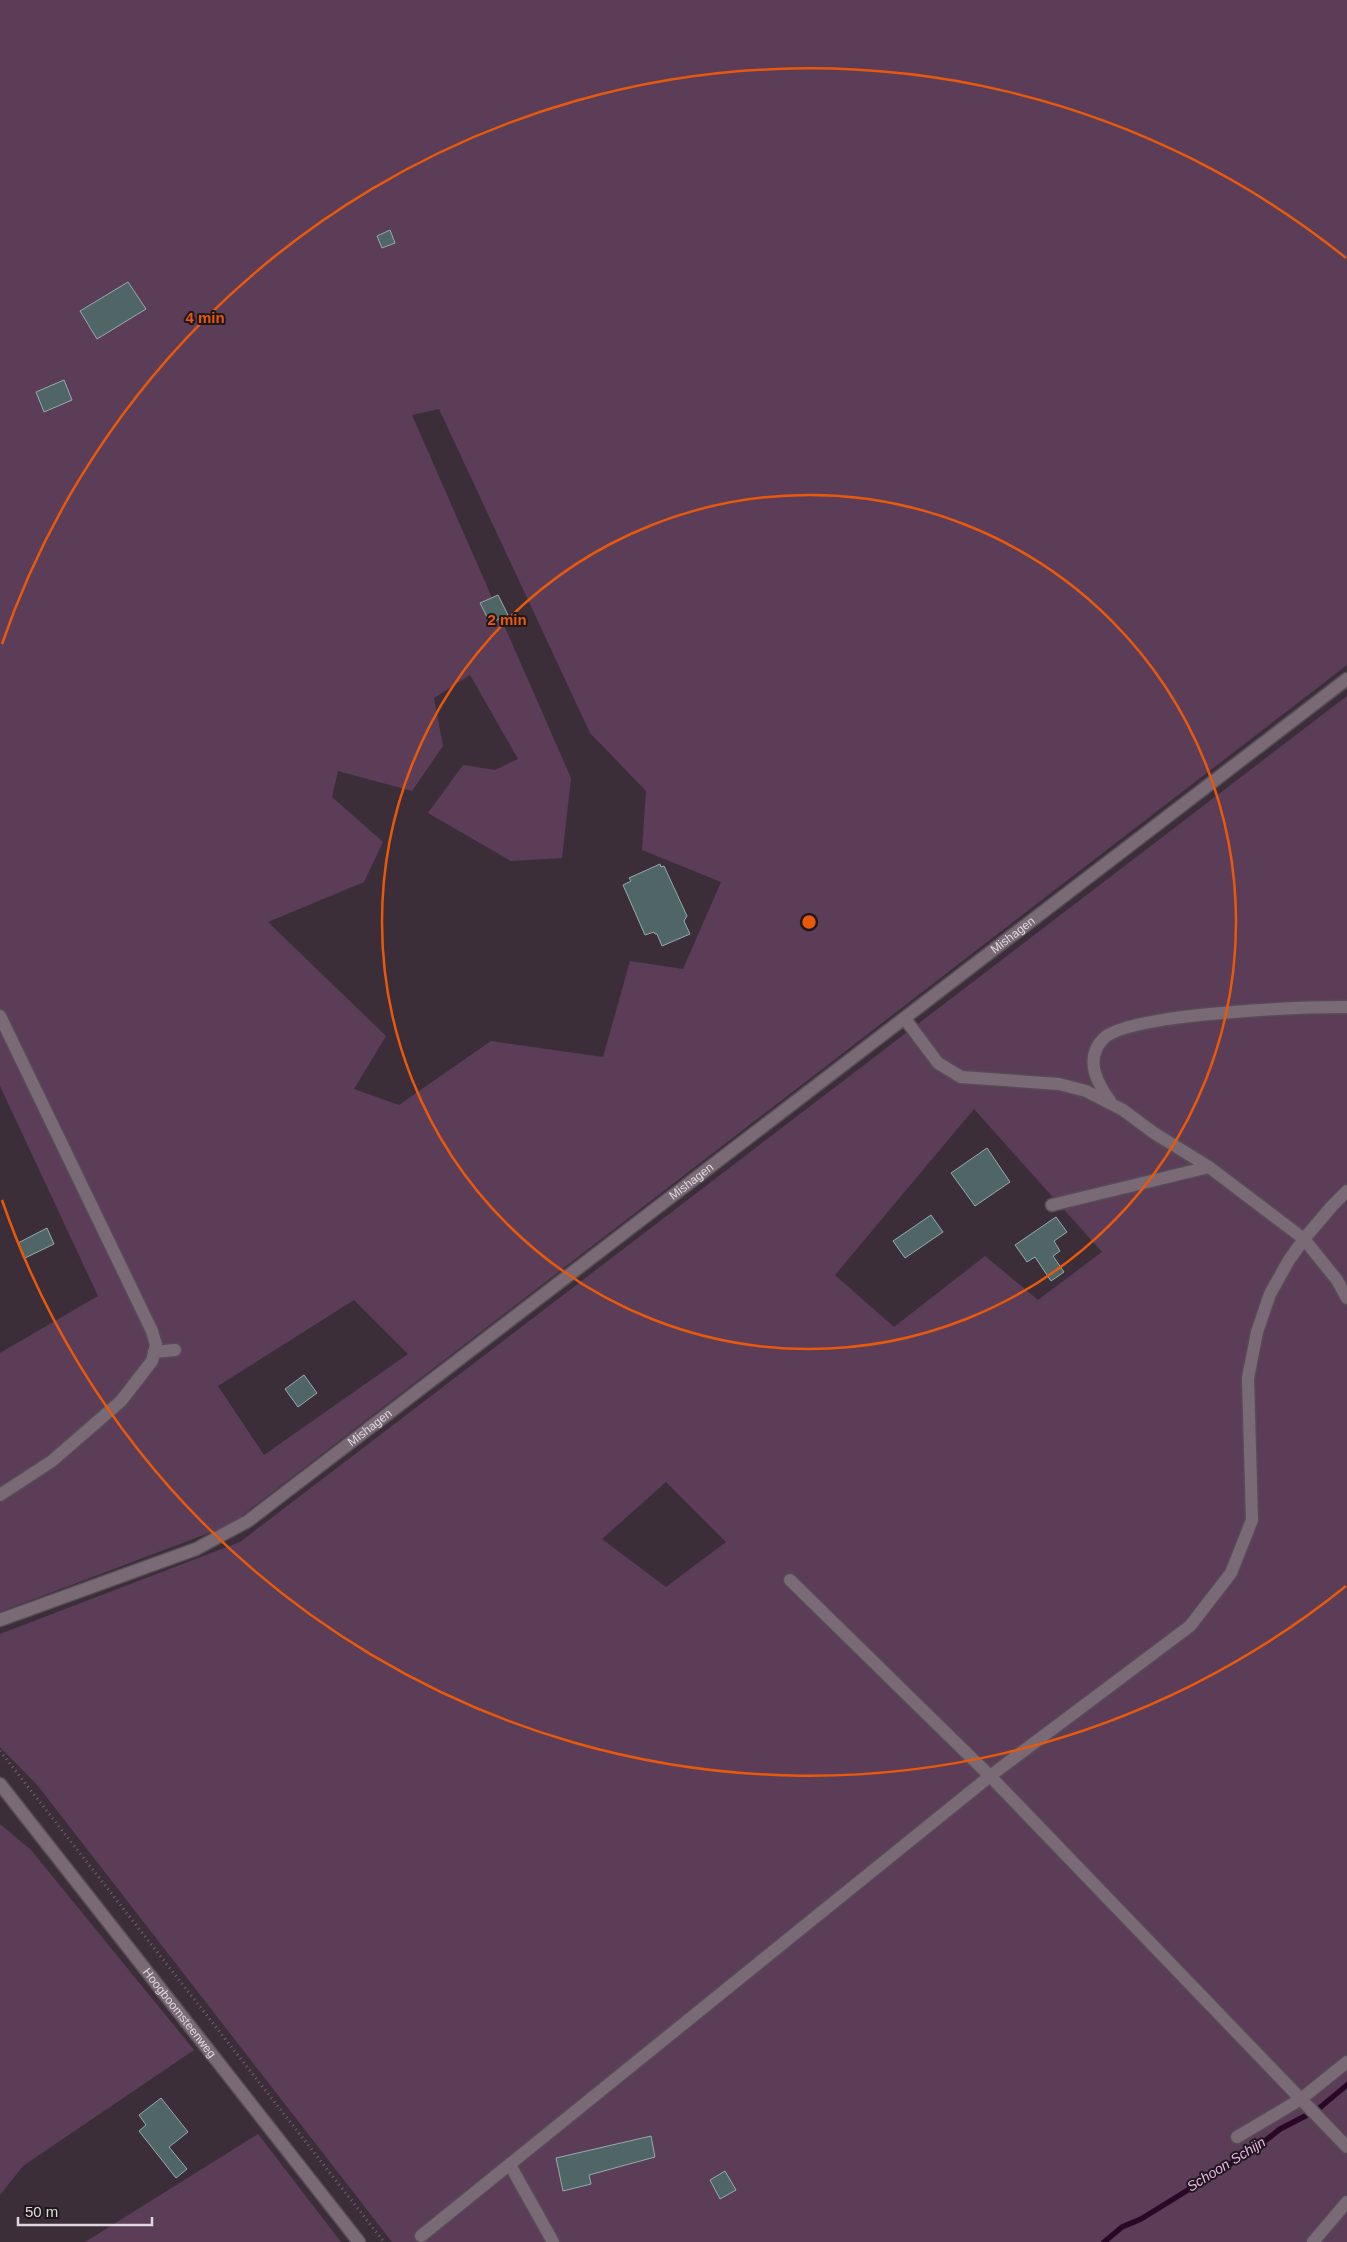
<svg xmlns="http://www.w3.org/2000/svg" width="1347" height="2242" font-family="Helvetica,sans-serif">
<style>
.green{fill:#5c3d58;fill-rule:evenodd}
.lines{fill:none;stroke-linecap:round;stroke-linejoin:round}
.stream{stroke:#290726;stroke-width:5.5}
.building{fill:#506666;stroke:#94acac}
.minor-casing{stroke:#574c55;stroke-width:15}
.path{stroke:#71656f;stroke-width:3;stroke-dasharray:1 4;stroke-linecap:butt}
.minor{stroke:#796a76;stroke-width:12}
.ring{fill:none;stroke:#e8590c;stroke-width:2.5}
.labels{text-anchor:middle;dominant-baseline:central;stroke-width:4;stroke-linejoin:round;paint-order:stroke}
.street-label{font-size:12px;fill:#e0d7de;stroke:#1e181d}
.water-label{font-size:14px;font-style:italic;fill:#f2b2e9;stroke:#1e181d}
.centre{fill:#e8590c;stroke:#1e181d;stroke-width:2.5}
.ring-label{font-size:15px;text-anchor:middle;font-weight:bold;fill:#e8590c;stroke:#1e181d;stroke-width:4;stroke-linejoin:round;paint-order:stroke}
</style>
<rect width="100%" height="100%" fill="#3b2e39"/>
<!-- green -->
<path class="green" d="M 0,0 L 1347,0 L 1347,665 L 230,1525 L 0,1612 L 0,1353 L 98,1296 L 0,1086 ZM 439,409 L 590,733 L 646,791 L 642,850 L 721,882 L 683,969 L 630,961 L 603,1057 L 491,1041 L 399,1105 L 354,1089 L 386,1036 L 268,922 L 364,882 L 383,842 L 332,797 L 338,771 L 412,791 L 443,746 L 434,698 L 470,675 L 518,759 L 495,770 L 463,765 L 428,813 L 511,861 L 562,858 L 571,778 L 412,415 ZM 354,1300 L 408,1354 L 264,1455 L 218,1386 Z
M 1347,696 L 1347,2242 L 392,2242 L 38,1786 L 0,1747 L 0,1634 L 240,1542 ZM 974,1109 L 1102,1252 L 1038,1300 L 985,1256 L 894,1327 L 835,1275 ZM 666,1482 L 726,1542 L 666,1587 L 602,1539 Z
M 0,1824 L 31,1850 L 194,2050 L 23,2166 L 0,2195 Z
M 258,2134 L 341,2242 L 85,2242 Z"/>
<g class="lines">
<!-- stream -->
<path class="stream" d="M 1104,2242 L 1122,2227 L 1141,2219 L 1256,2148 L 1280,2129 L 1317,2110 L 1347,2085"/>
</g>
<!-- building -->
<path class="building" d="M 390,230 L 395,243 L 382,248 L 377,236 Z
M 128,282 L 146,309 L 97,339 L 80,311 Z
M 64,380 L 72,400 L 44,412 L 36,392 Z
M 498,595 L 508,615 L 490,623 L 480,603 Z
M 660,864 L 661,867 L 664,866 L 687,916 L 684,921 L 690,934 L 662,946 L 657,934 L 655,934 L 654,932 L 645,935 L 623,885 L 631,881 L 629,878 Z
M 987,1148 L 1010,1182 L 975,1206 L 951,1173 Z
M 931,1215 L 943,1232 L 905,1258 L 893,1241 Z
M 1056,1217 L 1067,1232 L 1054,1241 L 1060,1251 L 1053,1256 L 1064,1272 L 1051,1281 L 1035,1257 L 1027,1262 L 1015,1245 Z
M 47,1228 L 54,1244 L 25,1258 L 18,1243 Z
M 304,1375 L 317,1393 L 298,1407 L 285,1389 Z
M 161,2098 L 188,2132 L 169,2147 L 187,2169 L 176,2178 L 139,2131 L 146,2125 L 139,2115 Z
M 651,2136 L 655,2157 L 589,2175 L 591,2184 L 563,2191 L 556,2158 Z
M 725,2171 L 736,2190 L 720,2199 L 710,2180 Z"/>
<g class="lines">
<!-- minor casing -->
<g class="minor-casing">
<g id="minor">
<path d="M 0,1016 L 152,1331 L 156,1345 L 152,1361 L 121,1401 L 52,1461 L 0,1495"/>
<path d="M 905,1019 L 938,1063 L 961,1077 L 1059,1084 L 1086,1091 L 1123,1110 L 1154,1133 L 1209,1167"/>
<path d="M 1110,1101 C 1097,1083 1084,1059 1103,1039 C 1127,1013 1306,1007 1347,1007"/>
<path d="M 1052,1205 L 1209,1167 L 1304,1239 L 1337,1280 L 1347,1298"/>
<path d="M 154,1352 L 175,1350"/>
<path d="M 790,1580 L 990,1776 L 1347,2147"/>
<path id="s1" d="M 0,1620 L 196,1549 L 248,1521 L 1347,679"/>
<path id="s2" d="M 0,1784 L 359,2242"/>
<path d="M 1237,2137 L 1301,2099 L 1347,2062"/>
<path d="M 510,2165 L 553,2242"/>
<path d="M 421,2236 L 990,1776 L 1190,1626 L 1231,1573 L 1252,1520 L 1248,1378 L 1257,1332 L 1270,1294 L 1289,1260 L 1304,1239 L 1332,1206 L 1347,1191"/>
<path d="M 1313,2242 L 1347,2202"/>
</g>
</g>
<!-- path -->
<path class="path" d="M 0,1751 L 384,2242"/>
<!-- minor -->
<use href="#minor" class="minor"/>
</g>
<!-- distance rings -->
<g class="ring">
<circle cx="809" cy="922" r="427"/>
<path d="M1346 1586A854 854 0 0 1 2 1200M2 644A854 854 0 0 1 1346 258"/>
</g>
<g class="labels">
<!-- street labels -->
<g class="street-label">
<text stroke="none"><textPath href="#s1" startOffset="1231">Mishagen</textPath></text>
<text stroke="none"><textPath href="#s1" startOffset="826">Mishagen</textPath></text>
<text stroke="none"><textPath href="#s1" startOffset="421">Mishagen</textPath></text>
<text stroke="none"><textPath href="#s2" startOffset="291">Hoogboomsteenweg</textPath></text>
</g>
<!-- water labels -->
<g class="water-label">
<text transform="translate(1226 2164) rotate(-32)">Schoon Schijn</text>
</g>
</g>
<circle cx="809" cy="922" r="8" class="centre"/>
<g class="ring-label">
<text x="205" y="323">4 min</text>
<text x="507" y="625">2 min</text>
</g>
<!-- scale -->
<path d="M18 2217v8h134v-8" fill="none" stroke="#e0d7de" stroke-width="2.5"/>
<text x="25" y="2217" font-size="15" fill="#e0d7de" stroke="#1e181d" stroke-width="4" paint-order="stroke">50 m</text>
</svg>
